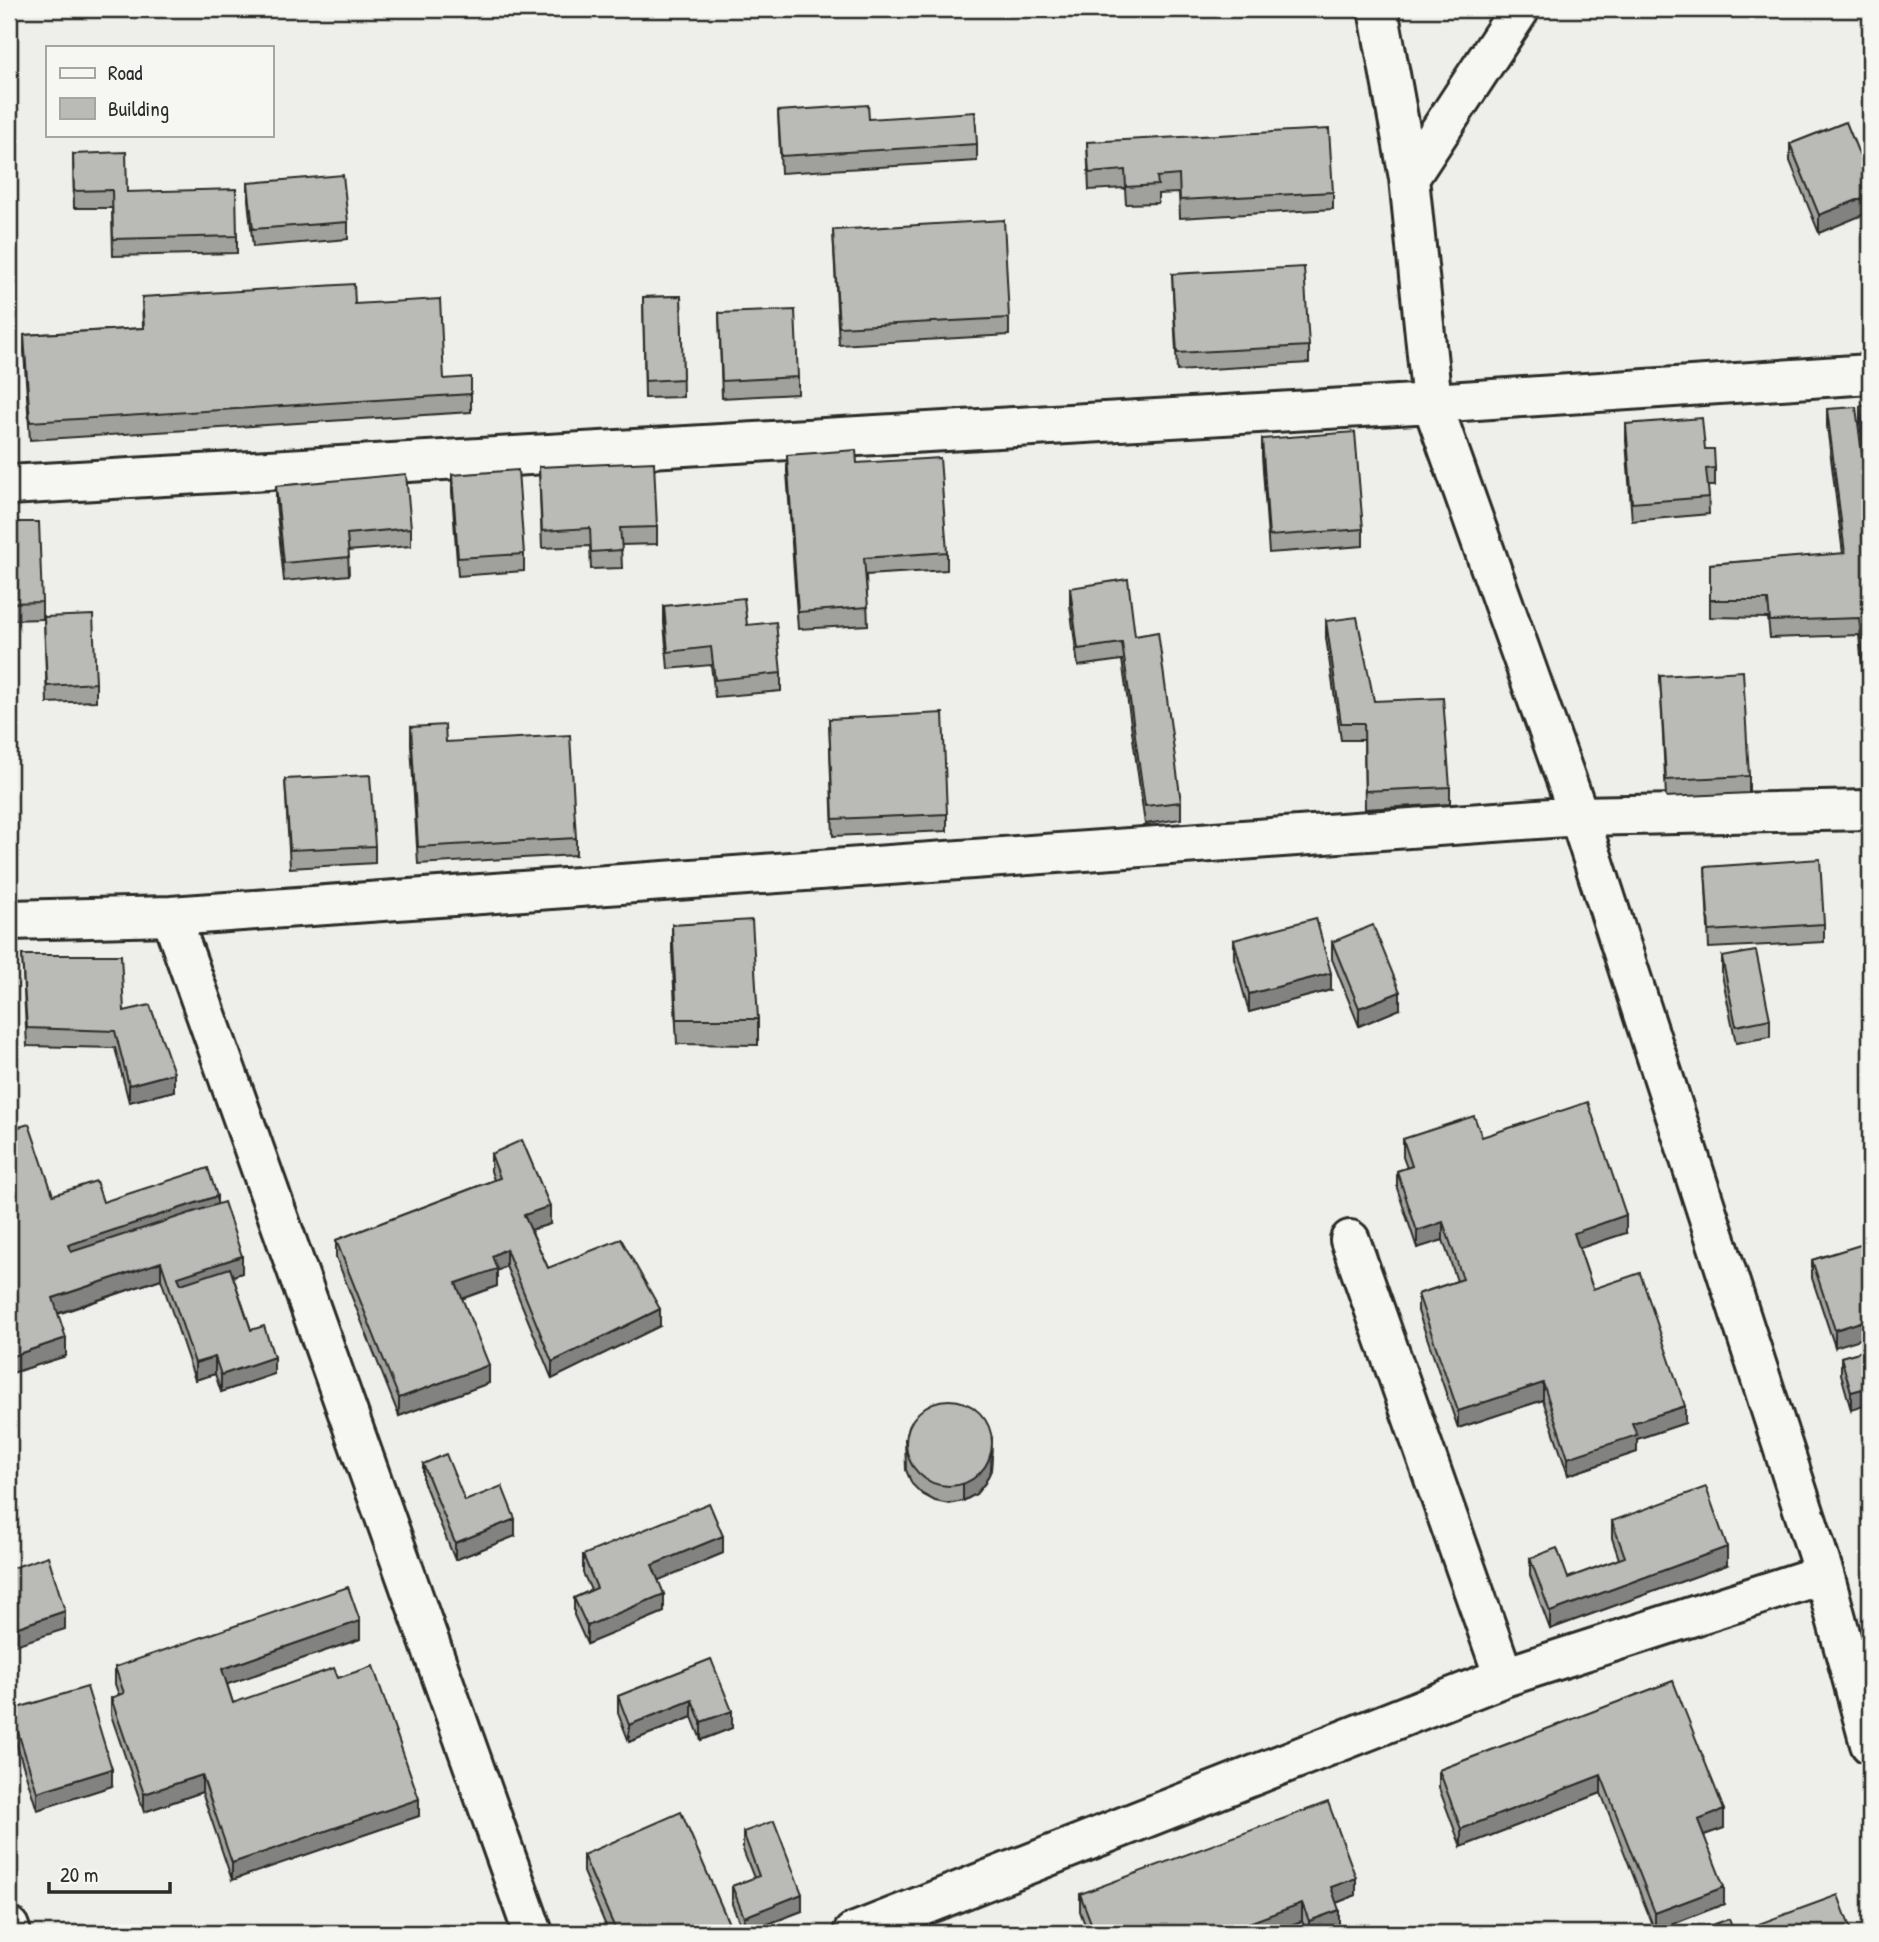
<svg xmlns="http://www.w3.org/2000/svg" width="1879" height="1942" font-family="'Patrick Hand',sans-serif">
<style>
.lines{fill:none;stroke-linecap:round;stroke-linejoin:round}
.street-casing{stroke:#2b2b2b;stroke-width:44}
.street{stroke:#f6f6f2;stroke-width:38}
.wall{fill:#a0a09d;stroke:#2b2b2b;stroke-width:2}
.shaded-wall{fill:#828280;stroke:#2b2b2b;stroke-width:2}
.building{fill:#babab7;stroke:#2b2b2b;stroke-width:2}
</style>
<rect width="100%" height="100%" fill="#eeeeea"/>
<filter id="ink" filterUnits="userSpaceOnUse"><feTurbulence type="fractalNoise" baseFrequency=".0143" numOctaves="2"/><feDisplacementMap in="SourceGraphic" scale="14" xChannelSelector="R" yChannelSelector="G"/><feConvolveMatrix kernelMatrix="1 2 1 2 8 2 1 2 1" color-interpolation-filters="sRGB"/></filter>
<g filter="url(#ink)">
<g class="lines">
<!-- street casing -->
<g class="street-casing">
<path id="street" d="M 1378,9 L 1409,178
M 1520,9 L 1409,178 L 1432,403 L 1579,816 L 1824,1574
M 9,485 L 1432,403 L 1870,374
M 171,916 L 533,1933
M 9,920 L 171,916 L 1579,816 L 1870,810
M 1350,1240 L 1504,1677
M 9,1927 L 11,1933
M 853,1933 L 1504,1677 L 1824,1574 L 1870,1744"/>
</g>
<!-- street -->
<use href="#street" class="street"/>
</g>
<!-- wall -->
<path class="wall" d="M 778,111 L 977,144 L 977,161 L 781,173 Z
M 1846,122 L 1819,233 L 1790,161 L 1790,144 Z
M 1087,142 L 1333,192 L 1333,209 L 1180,218 L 1179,193 L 1158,194 L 1158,203 L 1126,204 L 1125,188 L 1089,190 Z
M 73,154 L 127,192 L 237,236 L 237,253 L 113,256 L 112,208 L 74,208 Z
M 248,183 L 348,222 L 348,239 L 253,247 L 248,200 Z
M 833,230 L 1009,318 L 1009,335 L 839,345 Z
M 1172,274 L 1309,346 L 1309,363 L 1177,371 Z
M 681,296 L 683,397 L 645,398 L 643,297 Z
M 142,297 L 355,304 L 444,379 L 471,394 L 471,412 L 30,440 L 24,352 L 24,335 L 143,328 Z
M 719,313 L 798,377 L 798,394 L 722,398 Z
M 1870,405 L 1870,493 L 1860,424 L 1860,406 Z
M 1827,409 L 1870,517 L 1870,749 L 1859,635 L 1770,638 L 1768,618 L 1710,617 L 1710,564 L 1843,554 L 1827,426 Z
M 1626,424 L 1705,449 L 1715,468 L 1715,486 L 1708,486 L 1709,514 L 1632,521 L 1626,441 Z
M 1262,439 L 1363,529 L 1363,546 L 1269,553 L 1262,456 Z
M 787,455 L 857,463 L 947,552 L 947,570 L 866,575 L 868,625 L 798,629 L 787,472 Z
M 539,467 L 657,527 L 657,544 L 621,545 L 622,568 L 591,569 L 590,546 L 542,548 Z
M 452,475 L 524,554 L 524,571 L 458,576 L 452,492 Z
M 276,486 L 411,528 L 411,546 L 348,551 L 349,575 L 284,581 L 276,503 Z
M 9,522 L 42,602 L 42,619 L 9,620 Z
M 1070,588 L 1135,636 L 1181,802 L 1181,819 L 1145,824 L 1122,660 L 1078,666 L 1070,605 Z
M 664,606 L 747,625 L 781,673 L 781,691 L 715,697 L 711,665 L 668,669 L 664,623 Z
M 44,617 L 96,683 L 96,701 L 47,703 Z
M 1326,621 L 1374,701 L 1450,787 L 1450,804 L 1365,809 L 1364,740 L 1341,740 L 1326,638 Z
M 1660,676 L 1749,776 L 1749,793 L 1666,797 Z
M 829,719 L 947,814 L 947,831 L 833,836 Z
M 411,727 L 446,742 L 576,838 L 576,855 L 418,864 L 411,745 Z
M 285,779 L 375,846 L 375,863 L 290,868 Z
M 1705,867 L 1824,924 L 1824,942 L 1709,948 Z
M 672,925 L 758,1019 L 758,1045 L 677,1044 L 672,950 Z
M 1234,940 L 1331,990 L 1249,1012 L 1234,958 Z
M 1332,942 L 1400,1009 L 1359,1026 L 1332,959 Z
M 22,955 L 124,1011 L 174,1091 L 129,1102 L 115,1048 L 27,1046 Z
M 1722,957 L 1770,1019 L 1770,1037 L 1736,1043 L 1722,975 Z
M 1482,1137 L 1626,1233 L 1579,1248 L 1593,1289 L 1685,1423 L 1637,1439 L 1637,1452 L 1568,1475 L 1543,1400 L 1458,1428 L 1418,1311 L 1418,1294 L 1457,1281 L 1443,1240 L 1417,1248 L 1397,1188 L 1397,1171 L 1407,1168 L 1403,1157 L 1403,1139 Z
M 491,1154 L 550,1224 L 531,1230 L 548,1268 L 660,1326 L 552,1379 L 506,1266 L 497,1271 L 497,1286 L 462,1298 L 489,1383 L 399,1416 L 336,1257 L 336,1240 L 494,1180 L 491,1171 Z
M 53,1195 L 103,1202 L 217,1204 L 242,1273 L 233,1276 L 251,1330 L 274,1374 L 221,1392 L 215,1374 L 195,1380 L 161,1279 L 58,1314 L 66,1356 L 9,1374 Z
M 1870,1242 L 1835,1347 L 1812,1278 L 1812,1260 Z
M 1870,1349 L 1851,1410 L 1841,1374 L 1841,1357 Z
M 905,1439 L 992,1456 L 991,1470 L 985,1483 L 976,1494 L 963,1501 L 949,1504 L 935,1501 L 922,1494 L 912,1484 L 906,1470 Z
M 423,1464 L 465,1501 L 515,1536 L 455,1560 L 423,1481 Z
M 1612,1521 L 1727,1565 L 1550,1629 L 1530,1575 L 1530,1558 L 1568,1578 L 1619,1559 L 1612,1538 Z
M 723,1553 L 658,1580 L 664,1612 L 587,1644 L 574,1615 L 574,1598 L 591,1590 L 583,1573 L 583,1555 Z
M 360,1639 L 227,1684 L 233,1703 L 338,1678 L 419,1816 L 232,1880 L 202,1792 L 144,1812 L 111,1715 L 111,1698 L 119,1695 L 115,1684 L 115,1667 Z
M 711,1659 L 732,1728 L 701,1740 L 692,1717 L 629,1742 L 618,1713 L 618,1696 Z
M 1673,1681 L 1724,1828 L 1704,1835 L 1724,1904 L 1655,1931 L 1601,1793 L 1461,1847 L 1439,1788 L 1439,1770 Z
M 11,1710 L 112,1786 L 37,1810 L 11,1727 Z
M 743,1832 L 802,1911 L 745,1933 L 744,1933 L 732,1904 L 732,1886 L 754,1878 L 743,1850 Z
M 583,1855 L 730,1933 L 609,1933 L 583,1872 Z
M 1080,1894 L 1356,1895 L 1336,1903 L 1339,1927 L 1323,1933 L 1307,1933 L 1302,1921 L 1268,1933 L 1088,1933 L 1080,1911 Z"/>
<!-- shaded-wall -->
<path class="shaded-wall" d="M 1870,195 L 1870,212 L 1819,233 L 1819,215 Z
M 1331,973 L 1331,990 L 1249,1012 L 1249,994 Z
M 1400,992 L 1400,1009 L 1359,1026 L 1359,1008 Z
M 174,1073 L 174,1091 L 129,1102 L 129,1085 Z
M 217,1196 L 217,1213 L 68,1262 L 68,1245 Z
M 550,1206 L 550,1224 L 524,1232 L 524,1215 Z
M 1626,1215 L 1626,1233 L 1574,1250 L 1574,1233 Z
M 1443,1222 L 1443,1240 L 1417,1248 L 1417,1231 Z
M 506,1249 L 506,1266 L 497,1271 L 497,1286 L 456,1301 L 456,1283 L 492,1256 Z
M 242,1256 L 242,1273 L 178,1294 L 178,1277 Z
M 161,1262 L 161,1279 L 53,1315 L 53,1298 Z
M 660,1309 L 660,1326 L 552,1379 L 552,1362 Z
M 1870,1319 L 1870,1336 L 1835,1347 L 1835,1330 Z
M 66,1338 L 66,1356 L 9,1374 L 9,1357 Z
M 215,1357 L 215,1374 L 195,1380 L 195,1363 Z
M 274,1357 L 274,1374 L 221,1392 L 221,1375 Z
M 489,1365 L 489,1383 L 399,1416 L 399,1398 Z
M 1543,1383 L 1543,1400 L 1458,1428 L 1458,1411 Z
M 1870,1387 L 1870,1404 L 1851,1410 L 1851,1392 Z
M 1685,1406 L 1685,1423 L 1637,1439 L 1637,1452 L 1568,1475 L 1568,1458 L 1632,1423 Z
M 992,1439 L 991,1470 L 985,1483 L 976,1494 L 963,1501 L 963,1484 Z
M 13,1483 L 13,1500 L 9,1502 L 9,1484 Z
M 515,1519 L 515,1536 L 455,1560 L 455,1543 Z
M 723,1536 L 723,1553 L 652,1583 L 652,1565 Z
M 1727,1547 L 1727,1565 L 1550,1629 L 1550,1612 Z
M 664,1594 L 664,1612 L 587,1644 L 587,1626 Z
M 65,1611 L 65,1629 L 9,1647 L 9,1630 Z
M 360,1621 L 360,1639 L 222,1686 L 222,1669 Z
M 692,1700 L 692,1717 L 629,1742 L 629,1725 Z
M 732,1711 L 732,1728 L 701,1740 L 701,1722 Z
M 112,1769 L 112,1786 L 37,1810 L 37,1792 Z
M 202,1775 L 202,1792 L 144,1812 L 144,1794 Z
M 1601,1775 L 1601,1793 L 1461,1847 L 1461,1829 Z
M 419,1799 L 419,1816 L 232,1880 L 232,1863 Z
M 1724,1810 L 1724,1828 L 1698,1837 L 1698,1820 Z
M 1356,1878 L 1356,1895 L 1331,1905 L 1331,1887 Z
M 1724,1887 L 1724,1904 L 1655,1931 L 1655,1913 Z
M 802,1894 L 802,1911 L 744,1933 L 744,1917 Z
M 1302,1903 L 1302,1921 L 1268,1933 L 1222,1933 Z
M 1339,1910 L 1339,1927 L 1323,1933 L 1309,1933 L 1309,1921 Z
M 730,1926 L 730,1933 L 712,1933 Z"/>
<!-- building -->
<path class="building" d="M 868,105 L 869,119 L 975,112 L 977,144 L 781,156 L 778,111 Z
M 1846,122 L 1870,181 L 1870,195 L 1819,215 L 1790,144 Z
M 1329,129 L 1333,192 L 1180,200 L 1179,175 L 1157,177 L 1158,185 L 1126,187 L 1125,170 L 1089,173 L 1087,142 Z
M 126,152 L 127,192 L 236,189 L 237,236 L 113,239 L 112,190 L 74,191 L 73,154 Z
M 343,175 L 348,222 L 253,229 L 248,183 Z
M 1004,220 L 1009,318 L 839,327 L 833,230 Z
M 1304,267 L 1309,346 L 1177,353 L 1172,274 Z
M 354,284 L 355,304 L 440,299 L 444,379 L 471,377 L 471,394 L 30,422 L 24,335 L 144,328 L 142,297 Z
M 681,296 L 683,379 L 645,381 L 643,297 Z
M 795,310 L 798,377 L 722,381 L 719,313 Z
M 1870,405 L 1870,476 L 1860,406 Z
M 1856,407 L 1870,517 L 1870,731 L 1859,618 L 1770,621 L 1768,600 L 1710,600 L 1710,564 L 1845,553 L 1827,409 Z
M 1702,418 L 1705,449 L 1714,449 L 1715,468 L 1706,469 L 1709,497 L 1632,503 L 1626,424 Z
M 1355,432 L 1363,529 L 1269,536 L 1262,439 Z
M 856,450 L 857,463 L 940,458 L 947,552 L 864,558 L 868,607 L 798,612 L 787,455 Z
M 654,462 L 657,527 L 620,528 L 622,550 L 591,552 L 590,528 L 542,531 L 539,467 Z
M 518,470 L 524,554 L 458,558 L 452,475 Z
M 406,474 L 411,528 L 347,534 L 349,557 L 284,563 L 276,486 Z
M 9,522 L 39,522 L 42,602 L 9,603 Z
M 1128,579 L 1135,636 L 1158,632 L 1181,802 L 1145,806 L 1122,643 L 1078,649 L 1070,588 Z
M 744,598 L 747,625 L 776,622 L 781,673 L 715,680 L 711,647 L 668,652 L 664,606 Z
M 93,615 L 96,683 L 47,686 L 44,617 Z
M 1357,617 L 1374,701 L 1443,698 L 1450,787 L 1365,791 L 1364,723 L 1341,723 L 1326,621 Z
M 1743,671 L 1749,776 L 1666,780 L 1660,676 Z
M 943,713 L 947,814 L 833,819 L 829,719 Z
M 445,725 L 446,742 L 570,735 L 576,838 L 418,847 L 411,727 Z
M 370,775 L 375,846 L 290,850 L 285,779 Z
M 1820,859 L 1824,924 L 1709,931 L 1705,867 Z
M 1316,918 L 1331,973 L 1249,994 L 1234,940 Z
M 752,920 L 758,1019 L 677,1019 L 672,925 Z
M 1373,925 L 1400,992 L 1359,1008 L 1332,942 Z
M 1756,951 L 1770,1019 L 1736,1026 L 1722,957 Z
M 22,955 L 121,955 L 124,1011 L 150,1005 L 174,1073 L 129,1085 L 115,1031 L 27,1028 Z
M 1588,1102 L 1626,1215 L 1574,1233 L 1593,1289 L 1640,1273 L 1685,1406 L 1632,1423 L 1637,1435 L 1568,1458 L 1543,1383 L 1458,1411 L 1418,1294 L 1463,1279 L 1443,1222 L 1417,1231 L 1397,1171 L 1412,1166 L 1403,1139 L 1474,1116 L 1482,1137 Z
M 29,1124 L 53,1195 L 96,1181 L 103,1202 L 208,1168 L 217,1196 L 68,1245 L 71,1252 L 224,1202 L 242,1256 L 178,1277 L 181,1284 L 230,1268 L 251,1330 L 264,1326 L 274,1357 L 221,1375 L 215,1357 L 195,1363 L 161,1262 L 53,1298 L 66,1338 L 9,1357 L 9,1130 Z
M 522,1140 L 550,1206 L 524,1215 L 548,1268 L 621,1239 L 660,1309 L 552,1362 L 506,1249 L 492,1256 L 497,1269 L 456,1283 L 489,1365 L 399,1398 L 336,1240 L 500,1178 L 491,1154 Z
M 1870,1242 L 1870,1319 L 1835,1330 L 1812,1260 Z
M 1870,1349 L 1870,1387 L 1851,1392 L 1841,1357 Z
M906 1443a43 43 0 1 1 86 0a43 43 0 1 1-86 0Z
M 446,1454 L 465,1501 L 502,1486 L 515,1519 L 455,1543 L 423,1464 Z
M 9,1469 L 13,1483 L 9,1484 Z
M 1706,1487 L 1727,1547 L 1550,1612 L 1530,1558 L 1557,1548 L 1568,1578 L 1625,1557 L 1612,1521 Z
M 709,1503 L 723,1536 L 652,1565 L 664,1594 L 587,1626 L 574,1598 L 597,1588 L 583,1555 Z
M 48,1556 L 65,1611 L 9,1630 L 9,1569 Z
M 348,1587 L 360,1621 L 222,1669 L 233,1703 L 334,1668 L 338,1678 L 373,1666 L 419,1799 L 232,1863 L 202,1775 L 144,1794 L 111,1698 L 124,1693 L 115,1667 Z
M 711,1659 L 732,1711 L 701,1722 L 692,1700 L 629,1725 L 618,1696 Z
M 1673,1681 L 1724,1810 L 1698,1820 L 1724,1887 L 1655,1913 L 1601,1775 L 1461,1829 L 1439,1770 Z
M 87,1687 L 112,1769 L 37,1792 L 11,1710 Z
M 1328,1802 L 1356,1878 L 1331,1887 L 1339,1910 L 1309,1921 L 1302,1903 L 1222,1933 L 1095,1933 L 1080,1894 Z
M 681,1812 L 730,1926 L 712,1933 L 617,1933 L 583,1855 Z
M 774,1821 L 802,1894 L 744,1917 L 732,1886 L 759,1876 L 743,1832 Z
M 1838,1895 L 1852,1933 L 1759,1933 L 1756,1925 Z
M 1729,1919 L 1734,1933 L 1689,1933 Z
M 1009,1924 L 1012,1933 L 983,1933 Z"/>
</g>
<!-- margin -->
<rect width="1879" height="1942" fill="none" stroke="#f6f6f2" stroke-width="35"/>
<rect x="18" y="18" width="1844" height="1907" fill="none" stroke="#2b2b2b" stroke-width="2.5" filter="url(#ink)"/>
<!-- legend -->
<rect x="46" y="46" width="228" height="91" fill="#f6f6f2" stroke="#a5a5a2" stroke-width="2"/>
<rect x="60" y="68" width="35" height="10" fill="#f6f6f2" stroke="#a5a5a2" stroke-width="2"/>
<text x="108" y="80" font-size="21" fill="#2b2b2b">Road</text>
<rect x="60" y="98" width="35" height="21" fill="#babab7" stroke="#a5a5a2" stroke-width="2"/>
<text x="108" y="116" font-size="21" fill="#2b2b2b">Building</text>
<!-- scale -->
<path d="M49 1882v10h121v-10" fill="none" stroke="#2b2b2b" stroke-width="3.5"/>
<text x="60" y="1882" font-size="21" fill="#2b2b2b" stroke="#f6f6f2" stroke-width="5" paint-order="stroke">20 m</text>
</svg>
